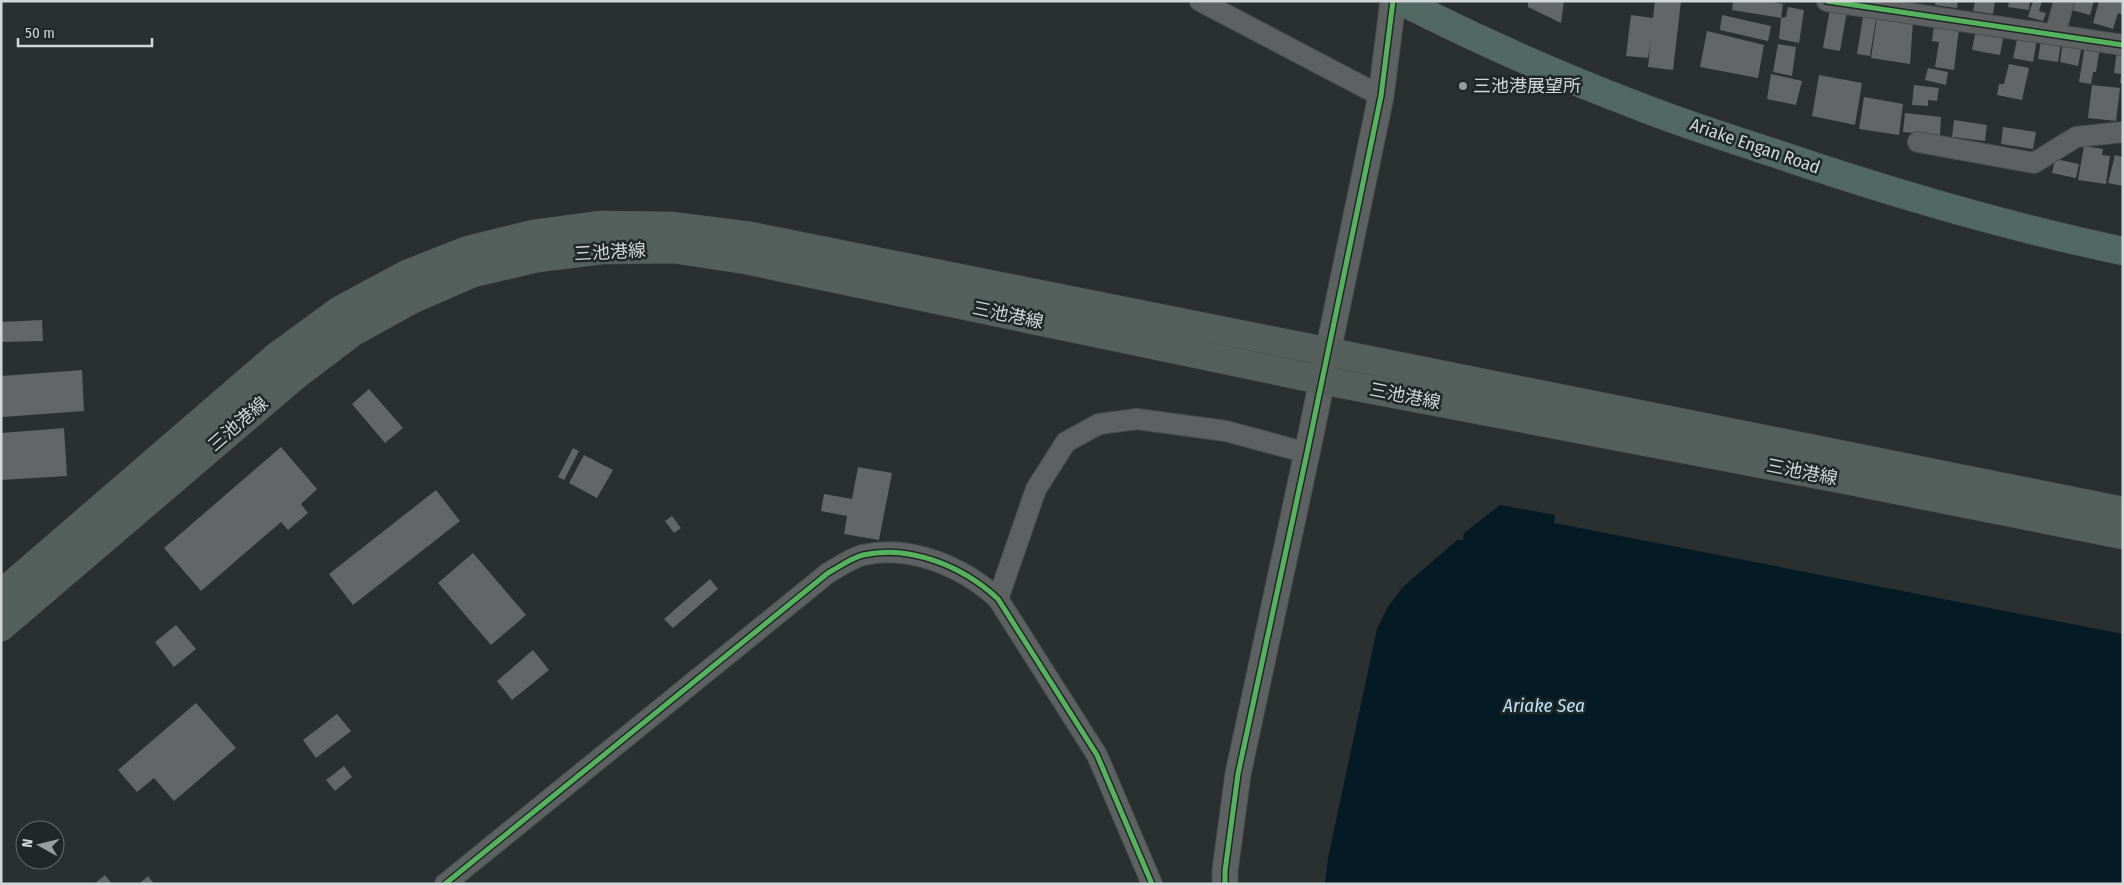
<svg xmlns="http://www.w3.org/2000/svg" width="2124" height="885" font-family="'Fira Sans Condensed','Noto Sans JP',sans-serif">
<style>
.water{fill:#041a25}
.building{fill:#626666}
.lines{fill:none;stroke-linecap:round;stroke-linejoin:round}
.minor-casing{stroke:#494e4d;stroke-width:22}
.tertiary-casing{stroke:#494e4d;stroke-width:27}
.secondary-casing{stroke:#494e4d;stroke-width:29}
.motorway-casing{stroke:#494e4d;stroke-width:29}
.minor{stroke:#5e6161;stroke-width:20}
.tertiary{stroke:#5e6161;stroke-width:25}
.secondary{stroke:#55605d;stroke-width:28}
.motorway{stroke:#526862;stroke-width:28}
.cycleway-casing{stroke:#1f2827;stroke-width:8}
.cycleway{stroke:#56b35d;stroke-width:5}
.poi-dot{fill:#979d9c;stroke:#1f2827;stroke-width:2}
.labels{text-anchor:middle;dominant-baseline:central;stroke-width:5;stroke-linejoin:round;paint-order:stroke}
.poi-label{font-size:18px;fill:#d1d8d7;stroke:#1f2827;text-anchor:start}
.street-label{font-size:18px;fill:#d1d8d7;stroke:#1f2827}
.water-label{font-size:19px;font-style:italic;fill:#bbe3fa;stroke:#1f2827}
</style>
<rect width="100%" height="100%" fill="#2a302f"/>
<!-- water -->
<path class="water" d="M 1500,505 L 1555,515 L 1554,523 L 2123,634 L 2123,884 L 1325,884 L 1328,858 L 1377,629 L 1387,608 L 1402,588 L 1457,540 L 1463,540 L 1464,533 Z"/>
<!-- building -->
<path class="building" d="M 1528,1 L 1564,1 L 1561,23 L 1528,7 Z
M 1655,1 L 1681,1 L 1673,70 L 1648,67 L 1651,38 L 1648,58 L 1626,56 L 1631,15 L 1653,18 Z
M 1733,1 L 1768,1 L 1783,4 L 1781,18 L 1732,10 Z
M 1936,1 L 1958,1 L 1957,8 L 1935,5 Z
M 1975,1 L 1995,1 L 1993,14 L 1973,11 Z
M 2009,1 L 2030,1 L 2029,10 L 2008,7 Z
M 2033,1 L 2042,1 L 2039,11 L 2046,13 L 2043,21 L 2028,17 Z
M 2074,1 L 2094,1 L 2090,15 L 2072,10 Z
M 2099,1 L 2123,1 L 2123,15 L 2118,13 L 2113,29 L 2093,23 Z
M 1788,7 L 1804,10 L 1799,43 L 1779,39 L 1781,18 L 1786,17 Z
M 1830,9 L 1847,11 L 1840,51 L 1823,48 Z
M 1722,15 L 1771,26 L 1768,41 L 1720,30 Z
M 1863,17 L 1876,19 L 1870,56 L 1857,54 Z
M 1877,17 L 1913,21 L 1910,64 L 1871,58 Z
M 1934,25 L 1959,28 L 1954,70 L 1935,67 L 1939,42 L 1932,41 Z
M 1976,29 L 2004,34 L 2000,55 L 1972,50 Z
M 1707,31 L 1764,45 L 1758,78 L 1700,67 Z
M 2018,35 L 2037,39 L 2033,62 L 2013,58 Z
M 2041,40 L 2061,43 L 2058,62 L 2038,59 Z
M 2063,42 L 2082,45 L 2078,66 L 2060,62 Z
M 1778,44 L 1796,47 L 1792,76 L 1773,72 Z
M 2085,45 L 2100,47 L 2096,72 L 2093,72 L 2091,84 L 2079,82 Z
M 2117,49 L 2123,49 L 2123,83 L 2120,83 L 2121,74 L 2114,73 Z
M 2009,64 L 2029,68 L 2022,100 L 1997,95 L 1999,84 L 2004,84 Z
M 1928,68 L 1948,72 L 1946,85 L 1925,80 Z
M 1771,74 L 1802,81 L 1796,105 L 1767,99 Z
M 1819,75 L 1862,83 L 1855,125 L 1812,116 Z
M 1914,85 L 1939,88 L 1937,101 L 1928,100 L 1928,106 L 1912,105 Z
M 2092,85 L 2120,88 L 2116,121 L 2088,118 Z
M 1864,97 L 1903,104 L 1899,135 L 1859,129 Z
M 1905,113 L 1941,117 L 1940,135 L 1903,132 Z
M 1954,120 L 1987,125 L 1985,141 L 1952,137 Z
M 2003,127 L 2036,132 L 2033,149 L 2001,144 Z
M 2084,146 L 2103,149 L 2102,155 L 2110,156 L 2106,184 L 2078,180 Z
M 2115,155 L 2123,157 L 2123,186 L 2108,183 Z
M 2055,159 L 2079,164 L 2076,178 L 2052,173 Z
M 42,320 L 43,341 L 1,342 L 1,322 Z
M 82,370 L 84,411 L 2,417 L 1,376 Z
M 369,389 L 403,428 L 385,443 L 352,404 Z
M 64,428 L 67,476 L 1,480 L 1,433 Z
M 281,447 L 317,489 L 301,504 L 308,513 L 288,530 L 281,522 L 201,591 L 164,548 Z
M 573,448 L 579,451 L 564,480 L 558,477 Z
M 584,455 L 613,470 L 597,498 L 569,483 Z
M 858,467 L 892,473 L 879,540 L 844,534 L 847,516 L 821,511 L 824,494 L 852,499 Z
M 436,490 L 460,521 L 353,605 L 329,574 Z
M 672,516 L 681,528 L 674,533 L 665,521 Z
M 473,553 L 526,615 L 491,645 L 438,583 Z
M 710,579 L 718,589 L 673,628 L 664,619 Z
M 176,625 L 196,649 L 174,667 L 155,642 Z
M 533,650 L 549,670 L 512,700 L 497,681 Z
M 196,703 L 236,748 L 174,801 L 154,778 L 137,792 L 118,770 Z
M 337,714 L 351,731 L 316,758 L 303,740 Z
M 344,766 L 352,777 L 335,791 L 326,780 Z
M 105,875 L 112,884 L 94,884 Z
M 148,876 L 154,884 L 139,884 Z"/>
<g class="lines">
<!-- minor casing -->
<g class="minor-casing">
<path id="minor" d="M 1200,1 L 1381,96
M 1827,1 L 2123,45
M 2055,35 L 2064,1
M 1918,142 L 2034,163 L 2076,137 L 2123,132
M 998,599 L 1036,489 L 1066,442 L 1099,424 L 1137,419 L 1226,431 L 1307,453
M 445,884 L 828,573 C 839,567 851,558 863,555 C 910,544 964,567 998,599 L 1097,755 L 1152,884"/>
</g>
<!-- tertiary casing -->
<g class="tertiary-casing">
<path id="tertiary" d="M 1225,884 L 1225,871 L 1238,774 L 1307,453 L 1381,96 L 1393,1"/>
</g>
<!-- secondary casing -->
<g class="secondary-casing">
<path id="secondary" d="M 1,594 L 277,356 L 340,310 L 407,274 L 468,250 L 533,234 L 601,225 L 671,226 L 750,236 C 1207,328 1665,418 2123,511
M 1,627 L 295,376 L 353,332 L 411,300 L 473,273 L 537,258 L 602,250 L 673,249 L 746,260 L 1321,380 L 1846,480 L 2123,535"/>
</g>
<!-- motorway casing -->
<g class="motorway-casing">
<path id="motorway" d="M 1401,1 C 1476,39 1554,74 1633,104 C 1678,122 1725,137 1771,152 C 1886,191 2003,226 2123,251"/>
</g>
<!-- minor -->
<use href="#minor" class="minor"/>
<!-- tertiary -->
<use href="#tertiary" class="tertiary"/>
<!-- secondary -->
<use href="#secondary" class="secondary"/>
<!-- motorway -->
<use href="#motorway" class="motorway"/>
<!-- cycleway casing -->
<g class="cycleway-casing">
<path id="cycleway" d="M 1827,1 L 2123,45
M 445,884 L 828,573 C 839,567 851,558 863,555 C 910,544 964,567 998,599 L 1097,755 L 1152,884
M 1225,884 L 1225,871 L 1238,774 L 1307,453 L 1381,96 L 1393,1"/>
</g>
<!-- cycleway -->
<use href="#cycleway" class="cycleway"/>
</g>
<!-- markers -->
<circle class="poi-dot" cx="1463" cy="86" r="5"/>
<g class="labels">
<!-- poi labels -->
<g class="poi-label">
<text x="1473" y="86">三池港展望所</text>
</g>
<!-- street labels -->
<g class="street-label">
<text transform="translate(1755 146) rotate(19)">Ariake Engan Road</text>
<text transform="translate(610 252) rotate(-3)">三池港線</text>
<text transform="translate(1008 315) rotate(12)">三池港線</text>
<text transform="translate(1405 396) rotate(11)">三池港線</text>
<text transform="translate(238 424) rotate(-41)">三池港線</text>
<text transform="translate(1802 472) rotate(11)">三池港線</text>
</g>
<!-- water labels -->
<g class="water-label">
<text x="1544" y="705">Ariake Sea</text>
</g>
</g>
<!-- border -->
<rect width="2124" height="885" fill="none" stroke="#d1d8d7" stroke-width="5"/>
<!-- north arrow -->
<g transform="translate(40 845) rotate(278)"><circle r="24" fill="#1f2827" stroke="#666e6d"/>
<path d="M0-4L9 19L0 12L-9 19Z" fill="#979d9c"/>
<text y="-8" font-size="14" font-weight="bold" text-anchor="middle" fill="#d1d8d7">N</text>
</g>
<!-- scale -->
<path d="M18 38v8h134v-8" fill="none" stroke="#d1d8d7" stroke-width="2.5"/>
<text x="25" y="38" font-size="15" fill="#d1d8d7" stroke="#1f2827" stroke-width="4" paint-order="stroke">50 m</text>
</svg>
